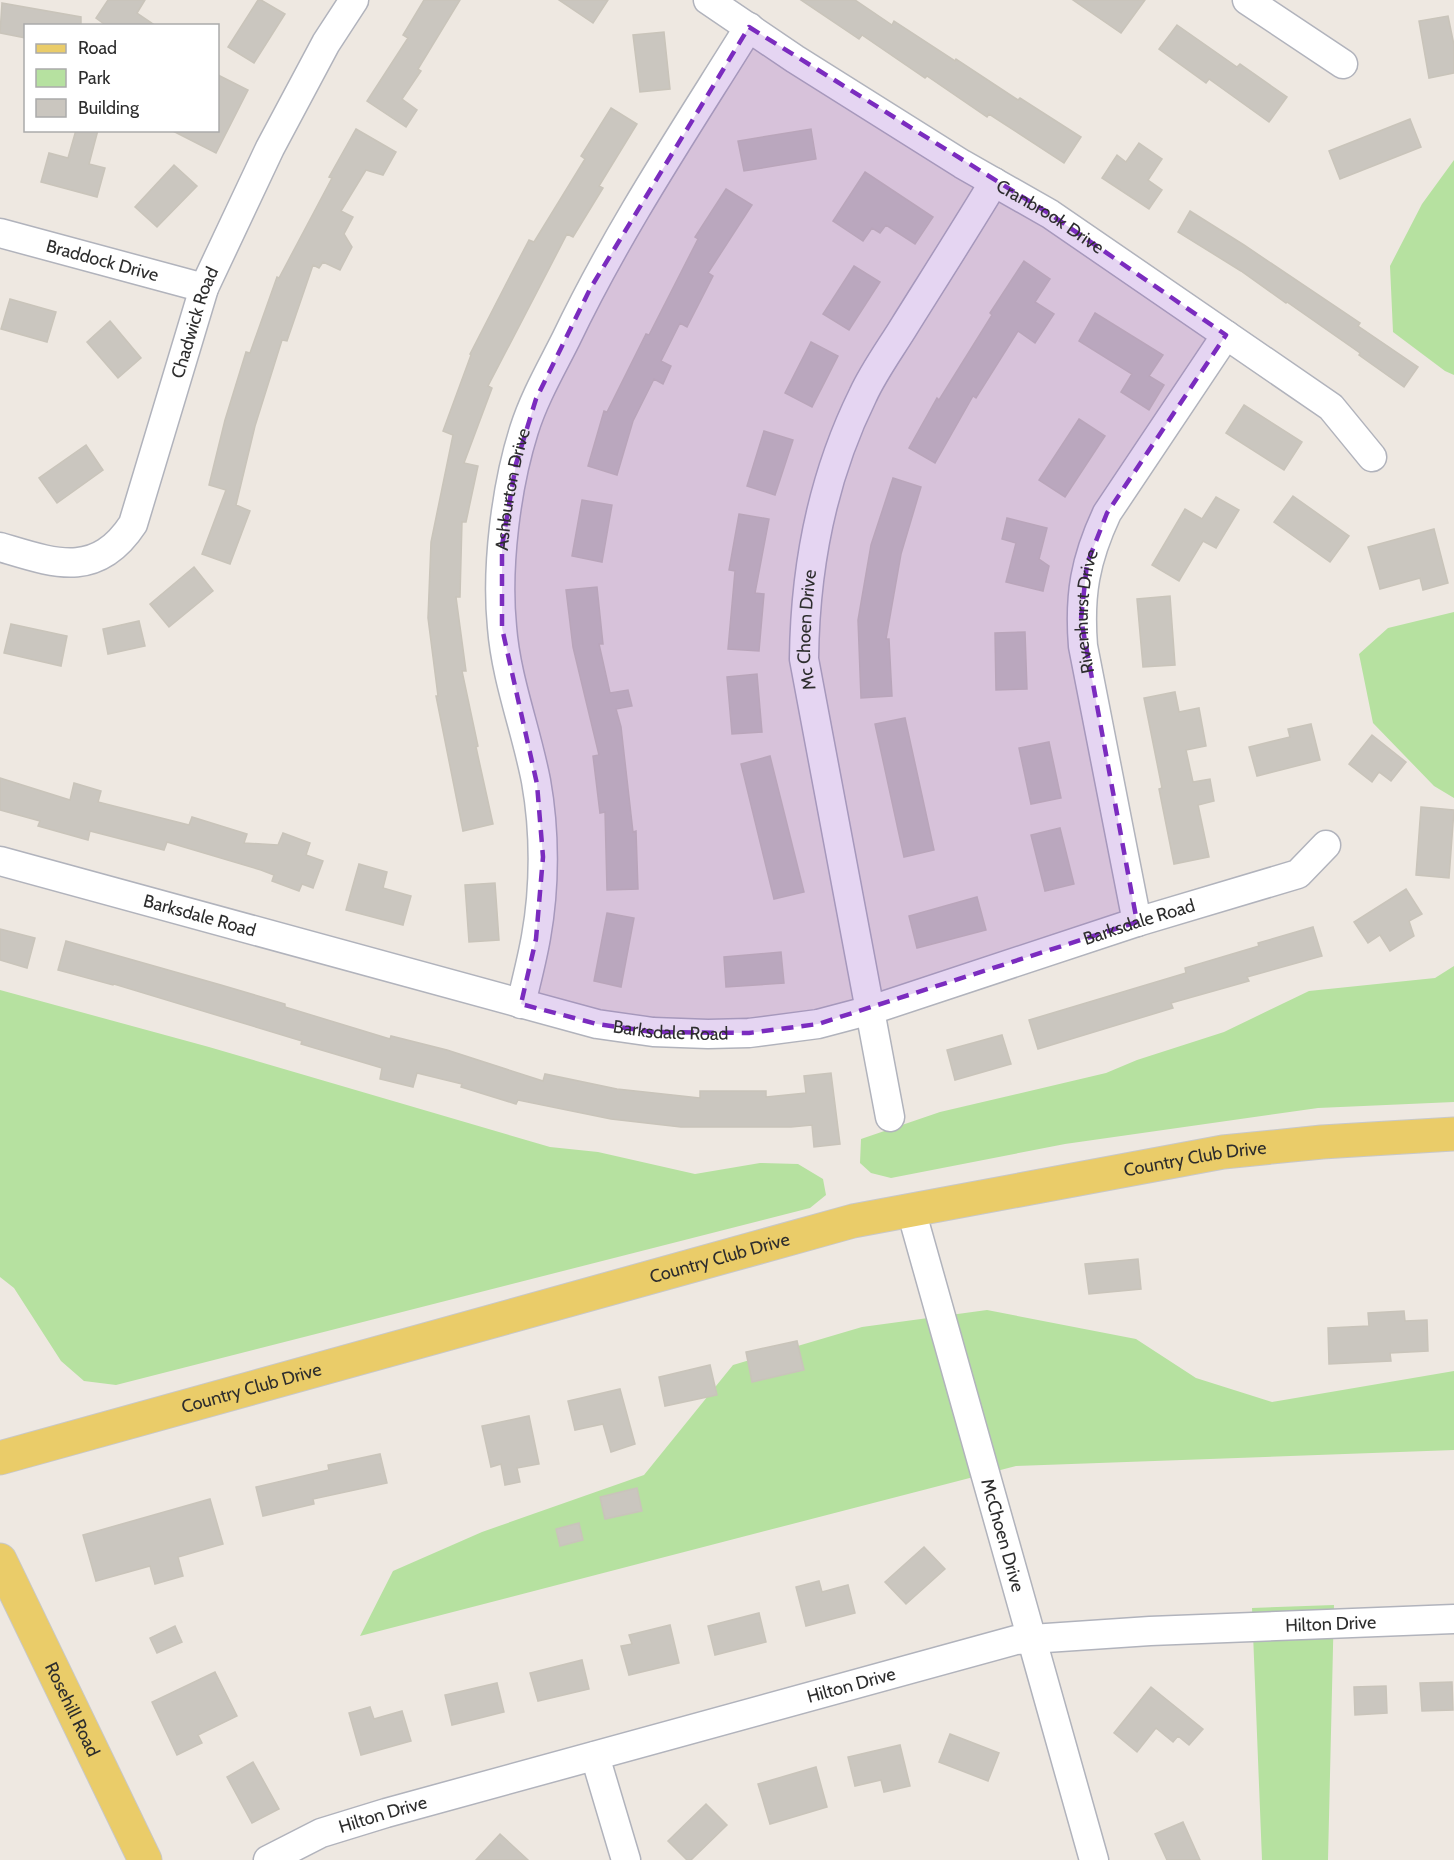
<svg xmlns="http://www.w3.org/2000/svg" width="1454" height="1860" font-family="Cabin,sans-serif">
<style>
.green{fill:#b6e1a0}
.building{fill:#cac6bf;stroke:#c9c4ba;stroke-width:1.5}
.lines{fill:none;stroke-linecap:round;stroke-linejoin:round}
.minor-casing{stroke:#b1b3bc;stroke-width:31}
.major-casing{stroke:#c8c8c8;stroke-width:35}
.minor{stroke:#fff;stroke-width:28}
.major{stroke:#eacc69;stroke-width:33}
.marked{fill:#7b2cbf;fill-opacity:0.2;stroke:#7b2cbf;stroke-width:4.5;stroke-dasharray:12 8;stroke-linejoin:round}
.labels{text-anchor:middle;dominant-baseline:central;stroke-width:6;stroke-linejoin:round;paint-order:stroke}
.street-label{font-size:18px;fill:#2d2d2d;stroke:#fff}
</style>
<rect width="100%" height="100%" fill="#eee8e1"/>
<!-- green -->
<path class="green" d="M 1454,160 L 1454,375 L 1445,371 L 1393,332 L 1390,266 L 1422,204 Z
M 1454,612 L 1454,798 L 1434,786 L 1373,723 L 1359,654 L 1388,628 Z
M 1454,966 L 1454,1102 L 1318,1108 L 1065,1144 L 891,1178 L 871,1173 L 860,1163 L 861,1139 L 940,1112 L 1106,1073 L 1137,1060 L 1224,1032 L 1309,991 L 1435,978 Z
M 0,990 L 209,1047 L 550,1147 L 598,1152 L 695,1174 L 760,1163 L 798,1164 L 823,1179 L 826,1195 L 810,1208 L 116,1385 L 84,1381 L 61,1361 L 14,1288 L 0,1277 Z
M 987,1310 L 1136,1339 L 1196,1378 L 1272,1402 L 1454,1371 L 1454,1450 L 1016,1466 L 360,1636 L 393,1571 L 482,1532 L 644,1475 L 733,1365 L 862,1327 Z
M 1334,1605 L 1328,1860 L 1262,1860 L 1252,1608 Z"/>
<!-- building -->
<path class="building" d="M 108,0 L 145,0 L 137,13 L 156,26 L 107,26 L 96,18 Z
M 258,0 L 261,0 L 285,14 L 254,63 L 228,47 Z
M 424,0 L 460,0 L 418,69 L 421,71 L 402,99 L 417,110 L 406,127 L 367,101 L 408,38 L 403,35 Z
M 559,0 L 608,0 L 593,23 Z
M 801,0 L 855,0 L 892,25 L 894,21 L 955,61 L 956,59 L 1018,100 L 1020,98 L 1081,137 L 1064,163 L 989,114 L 987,117 L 927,76 L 925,78 L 862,35 L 859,39 Z
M 1073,0 L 1145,0 L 1121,33 Z
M 2,3 L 81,17 L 81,26 L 26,26 L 26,38 L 0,33 Z
M 1448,16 L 1454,45 L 1454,73 L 1429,78 L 1419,21 Z
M 1177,25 L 1237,67 L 1240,64 L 1287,97 L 1269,122 L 1209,79 L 1206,83 L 1159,49 Z
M 664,32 L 670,89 L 640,92 L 633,35 Z
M 218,75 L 248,90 L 216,153 L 171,130 L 218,130 Z
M 611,108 L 637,124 L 599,186 L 603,188 L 573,237 L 567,234 L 488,386 L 492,388 L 464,463 L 478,466 L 466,522 L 462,522 L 460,597 L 456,597 L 466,671 L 462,671 L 478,746 L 476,747 L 493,824 L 463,831 L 436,696 L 438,696 L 428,618 L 431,542 L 453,435 L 443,431 L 471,355 L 470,354 L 506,284 L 529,240 L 534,242 L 585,159 L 581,156 Z
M 1410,119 L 1421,147 L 1340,179 L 1329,151 Z
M 356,129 L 396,152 L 383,175 L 366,170 L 341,211 L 353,217 L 344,234 L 352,247 L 340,270 L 323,262 L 319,268 L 313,265 L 287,341 L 282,340 L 255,426 L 236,505 L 250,511 L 230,564 L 202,554 L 226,490 L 209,485 L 225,420 L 246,352 L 250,353 L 277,277 L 279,278 L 332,178 L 329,177 Z
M 811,129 L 816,159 L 744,171 L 738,141 Z
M 76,130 L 98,130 L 89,164 L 105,168 L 97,197 L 41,182 L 49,153 L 68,158 Z
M 1139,143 L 1162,159 L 1148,180 L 1162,190 L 1149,209 L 1102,178 L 1117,155 L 1126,162 Z
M 174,165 L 197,186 L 157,227 L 135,207 Z
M 865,172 L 933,217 L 915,244 L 886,225 L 880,233 L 872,228 L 863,241 L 833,221 Z
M 726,189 L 752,205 L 708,273 L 713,276 L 687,327 L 680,323 L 661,361 L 671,366 L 663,384 L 654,379 L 633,421 L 617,475 L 588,466 L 604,411 L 607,412 L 646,334 L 649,335 L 698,239 L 695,237 Z
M 1190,211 L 1244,245 L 1360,323 L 1358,326 L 1418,367 L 1404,387 L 1359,355 L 1360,353 L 1287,302 L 1286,303 L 1241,271 L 1178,232 Z
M 1024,261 L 1050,279 L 1035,302 L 1054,314 L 1035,343 L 1018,331 L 976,398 L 973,396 L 935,463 L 909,448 L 937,398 L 939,400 L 992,315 L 990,313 Z
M 854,266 L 880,282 L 849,330 L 823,314 Z
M 10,299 L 56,312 L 47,342 L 1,329 Z
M 1095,313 L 1163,355 L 1149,376 L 1164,385 L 1149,410 L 1121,392 L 1132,374 L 1079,341 Z
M 110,321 L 141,358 L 118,378 L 87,342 Z
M 811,342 L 838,356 L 812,407 L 785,393 Z
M 1244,405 L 1302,442 L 1284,470 L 1226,433 Z
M 1079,419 L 1105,436 L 1065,497 L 1039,480 Z
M 764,431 L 793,440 L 775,495 L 747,486 Z
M 86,445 L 103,470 L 57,503 L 39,478 Z
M 893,478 L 921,487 L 901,554 L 886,639 L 889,639 L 892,696 L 861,698 L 858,620 L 871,545 Z
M 1293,496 L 1349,536 L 1330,562 L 1274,522 Z
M 1216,497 L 1239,510 L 1216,548 L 1203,541 L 1179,581 L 1152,565 L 1185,509 L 1202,519 Z
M 582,500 L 612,505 L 602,562 L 572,556 Z
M 739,514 L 769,519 L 755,593 L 764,594 L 759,651 L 728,649 L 735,571 L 729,570 Z
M 1007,518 L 1047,528 L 1039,559 L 1049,566 L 1043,591 L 1006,582 L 1016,543 L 1002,539 Z
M 1434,529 L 1448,583 L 1423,590 L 1420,578 L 1380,589 L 1368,547 Z
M 194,567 L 213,591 L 169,627 L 150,604 Z
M 597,587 L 603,644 L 599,644 L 610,693 L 628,690 L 632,706 L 616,709 L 621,727 L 633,832 L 636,831 L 638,889 L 607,890 L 605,812 L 600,813 L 593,756 L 599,755 L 573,647 L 566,590 Z
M 1170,596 L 1175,665 L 1143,667 L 1137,599 Z
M 139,621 L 145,646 L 108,654 L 103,629 Z
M 11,624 L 67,636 L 61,666 L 4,653 Z
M 1025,632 L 1027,689 L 996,690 L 995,633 Z
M 757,674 L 762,732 L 732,734 L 727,677 Z
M 1175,692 L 1179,712 L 1199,708 L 1206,746 L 1186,750 L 1193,782 L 1210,779 L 1214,801 L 1198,805 L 1209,857 L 1174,864 L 1159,789 L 1162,788 L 1144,698 Z
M 905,718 L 934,850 L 904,857 L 875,724 Z
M 1311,724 L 1320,760 L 1257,776 L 1249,747 L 1290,737 L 1288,729 Z
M 1372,735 L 1406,762 L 1391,781 L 1379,772 L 1372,782 L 1349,764 Z
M 1049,742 L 1061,798 L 1031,804 L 1019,748 Z
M 770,756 L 804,892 L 774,899 L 741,764 Z
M 0,778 L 70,800 L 74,783 L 101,791 L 98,802 L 189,825 L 192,817 L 247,834 L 244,843 L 278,845 L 283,833 L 310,843 L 306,855 L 323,861 L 313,888 L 302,884 L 299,891 L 272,881 L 274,875 L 261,870 L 167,842 L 164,850 L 90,831 L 88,840 L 38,826 L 40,821 L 0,810 Z
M 1421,807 L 1454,810 L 1449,878 L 1416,875 Z
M 1060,828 L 1074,884 L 1045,891 L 1031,835 Z
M 359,864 L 387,872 L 383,888 L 411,896 L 403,925 L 346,910 Z
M 495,883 L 499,940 L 469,942 L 465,885 Z
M 1406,889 L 1422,914 L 1409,921 L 1414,936 L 1390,951 L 1380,935 L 1368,943 L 1354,922 Z
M 977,897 L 986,930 L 917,948 L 909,916 Z
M 607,913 L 634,918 L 621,987 L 594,981 Z
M 1313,927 L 1322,956 L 1247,977 L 1249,981 L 1171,1003 L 1173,1008 L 1038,1049 L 1029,1020 L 1186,973 L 1185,968 L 1259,946 L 1258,943 Z
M 0,929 L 35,938 L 27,968 L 0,960 Z
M 66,941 L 221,985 L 285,1004 L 285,1007 L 390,1039 L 391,1036 L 447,1050 L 543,1081 L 545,1074 L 617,1089 L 700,1098 L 700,1091 L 766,1091 L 766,1097 L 806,1093 L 804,1076 L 831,1073 L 840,1144 L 814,1147 L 812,1125 L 791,1127 L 681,1127 L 611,1119 L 518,1100 L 516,1104 L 461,1087 L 462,1084 L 417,1073 L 413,1087 L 380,1079 L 382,1068 L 301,1044 L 302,1041 L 114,984 L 113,985 L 58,970 Z
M 781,952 L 784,983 L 726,987 L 724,957 Z
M 1002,1035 L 1011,1064 L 955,1080 L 947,1050 Z
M 1138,1259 L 1141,1289 L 1089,1294 L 1085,1264 Z
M 1404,1311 L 1405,1321 L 1427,1320 L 1428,1351 L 1390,1353 L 1391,1361 L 1329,1364 L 1328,1328 L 1369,1326 L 1368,1313 Z
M 797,1341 L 804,1370 L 752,1382 L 746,1352 Z
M 710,1365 L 717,1395 L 665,1406 L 659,1377 Z
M 620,1389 L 635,1444 L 611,1452 L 603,1424 L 575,1430 L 568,1401 Z
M 529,1416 L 539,1464 L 517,1468 L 520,1482 L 505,1485 L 501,1464 L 491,1467 L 482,1426 Z
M 380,1454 L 387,1483 L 313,1499 L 314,1504 L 263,1516 L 256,1487 L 329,1470 L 328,1465 Z
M 637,1488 L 642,1511 L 605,1519 L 600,1497 Z
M 210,1499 L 223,1544 L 178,1557 L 183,1576 L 155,1584 L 150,1566 L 96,1581 L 83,1535 Z
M 579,1523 L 583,1540 L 560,1546 L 556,1529 Z
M 924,1547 L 945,1569 L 906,1604 L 885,1582 Z
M 819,1581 L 822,1592 L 848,1585 L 855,1613 L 806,1626 L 796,1587 Z
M 759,1613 L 766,1642 L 715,1655 L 708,1626 Z
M 670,1625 L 679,1663 L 629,1675 L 621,1646 L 632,1644 L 629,1635 Z
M 175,1626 L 182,1642 L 157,1653 L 150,1638 Z
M 582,1660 L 589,1689 L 538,1701 L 530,1673 Z
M 215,1672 L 237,1716 L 198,1735 L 202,1743 L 177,1755 L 152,1702 Z
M 1452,1682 L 1453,1710 L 1422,1711 L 1420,1683 Z
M 497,1683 L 504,1712 L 452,1725 L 445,1695 Z
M 1386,1686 L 1387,1713 L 1355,1715 L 1354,1687 Z
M 1151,1687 L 1203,1729 L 1189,1745 L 1178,1736 L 1173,1742 L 1156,1728 L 1137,1752 L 1114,1733 Z
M 370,1707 L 374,1719 L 402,1711 L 411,1741 L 361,1755 L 349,1713 Z
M 950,1734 L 999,1753 L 988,1781 L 939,1762 Z
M 900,1745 L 910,1786 L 884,1792 L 881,1780 L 855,1786 L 848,1757 Z
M 253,1762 L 279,1809 L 252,1823 L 227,1777 Z
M 816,1767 L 827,1807 L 770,1824 L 758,1784 Z
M 706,1804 L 727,1825 L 691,1860 L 687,1860 L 668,1841 Z
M 1183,1822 L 1200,1860 L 1167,1860 L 1155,1834 Z
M 500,1834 L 528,1860 L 476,1860 Z"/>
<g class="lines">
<!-- minor casing -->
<g class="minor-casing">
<g id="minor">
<path id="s1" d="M 708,0 L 795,59 L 962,164 L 1050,214 L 1331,407 L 1372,457"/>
<path d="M 1247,0 L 1343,64"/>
<path id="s2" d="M 0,233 L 204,288"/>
<path id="s3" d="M 0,547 C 54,563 96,580 133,524 L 204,288 L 270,148 L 326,43 L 354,0"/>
<path id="s4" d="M 0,861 L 597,1024 L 653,1032 L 708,1034 L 749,1033 L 818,1024 L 871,1010 L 1137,922 L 1298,874 L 1326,845"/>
<path id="s5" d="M 1137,922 L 1083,646 C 1079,595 1085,560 1107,513 L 1226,335"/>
<path id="s6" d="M 521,1004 C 526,982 532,960 536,937 C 545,887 545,831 536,781 C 526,729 506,679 502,627 C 496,567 506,487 524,430 C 534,398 551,369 566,339 C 618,230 685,130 749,27"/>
<path id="s7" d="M 890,1117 L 804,659 C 805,566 822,478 863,395 C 874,371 891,348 905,325 C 935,277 965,230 994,182"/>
<path id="s8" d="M 911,1210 L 1094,1860"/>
<path d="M 595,1756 L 626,1860"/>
<path id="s9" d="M 268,1860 L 321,1833 L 386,1813 L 1016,1640 L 1150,1631 L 1454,1619"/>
</g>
</g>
<!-- major casing -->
<g class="major-casing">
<g id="major">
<path id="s10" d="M 0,1458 L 853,1221 L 1223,1152 L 1322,1142 L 1454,1134"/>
<path id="s11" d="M 0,1560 L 145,1860"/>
</g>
</g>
<!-- minor -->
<use href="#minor" class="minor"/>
<!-- major -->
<use href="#major" class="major"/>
</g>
<!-- marked area -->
<path class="marked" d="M 749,27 L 1050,214 L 1226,335 L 1107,513 L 1087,564 L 1081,619 L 1137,922 L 818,1024 L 749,1033 L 653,1032 L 597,1024 L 521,1004 L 536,939 L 543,857 L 537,784 L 502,628 L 502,546 L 516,464 L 536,399 L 590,289 Z"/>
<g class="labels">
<!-- street labels -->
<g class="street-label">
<text stroke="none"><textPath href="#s1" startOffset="405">Cranbrook Drive</textPath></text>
<text stroke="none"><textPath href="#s2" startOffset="106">Braddock Drive</textPath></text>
<text stroke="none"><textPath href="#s3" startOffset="360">Chadwick Road</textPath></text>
<text stroke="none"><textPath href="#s6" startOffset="522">Ashburton Drive</textPath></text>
<text stroke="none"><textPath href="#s5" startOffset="316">Rivenhurst Drive</textPath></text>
<text stroke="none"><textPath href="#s7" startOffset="495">Mc Choen Drive</textPath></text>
<text stroke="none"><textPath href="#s4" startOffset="207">Barksdale Road</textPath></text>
<text stroke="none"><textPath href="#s4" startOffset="1178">Barksdale Road</textPath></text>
<text stroke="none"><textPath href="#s4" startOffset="693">Barksdale Road</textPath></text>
<text stroke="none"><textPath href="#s10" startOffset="1233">Country Club Drive</textPath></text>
<text stroke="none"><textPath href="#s10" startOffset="747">Country Club Drive</textPath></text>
<text stroke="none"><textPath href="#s10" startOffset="261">Country Club Drive</textPath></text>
<text stroke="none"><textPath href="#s8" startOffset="338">McChoen Drive</textPath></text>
<text stroke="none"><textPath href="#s9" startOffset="1096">Hilton Drive</textPath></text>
<text stroke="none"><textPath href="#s9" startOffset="610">Hilton Drive</textPath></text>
<text stroke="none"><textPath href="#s11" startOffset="166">Rosehill Road</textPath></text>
<text stroke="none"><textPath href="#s9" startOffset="124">Hilton Drive</textPath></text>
</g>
</g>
<!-- legend -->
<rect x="24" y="24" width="195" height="108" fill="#ffffff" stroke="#ababab" stroke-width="1.5"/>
<rect x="36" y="44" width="30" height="9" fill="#eacc69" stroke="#ababab" stroke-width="1.5"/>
<text x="78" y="54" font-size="18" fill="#2d2d2d">Road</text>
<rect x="36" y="69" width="30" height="18" fill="#b6e1a0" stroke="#ababab" stroke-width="1.5"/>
<text x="78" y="84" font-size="18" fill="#2d2d2d">Park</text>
<rect x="36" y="99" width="30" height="18" fill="#cac6bf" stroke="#ababab" stroke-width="1.5"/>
<text x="78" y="114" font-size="18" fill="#2d2d2d">Building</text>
</svg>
